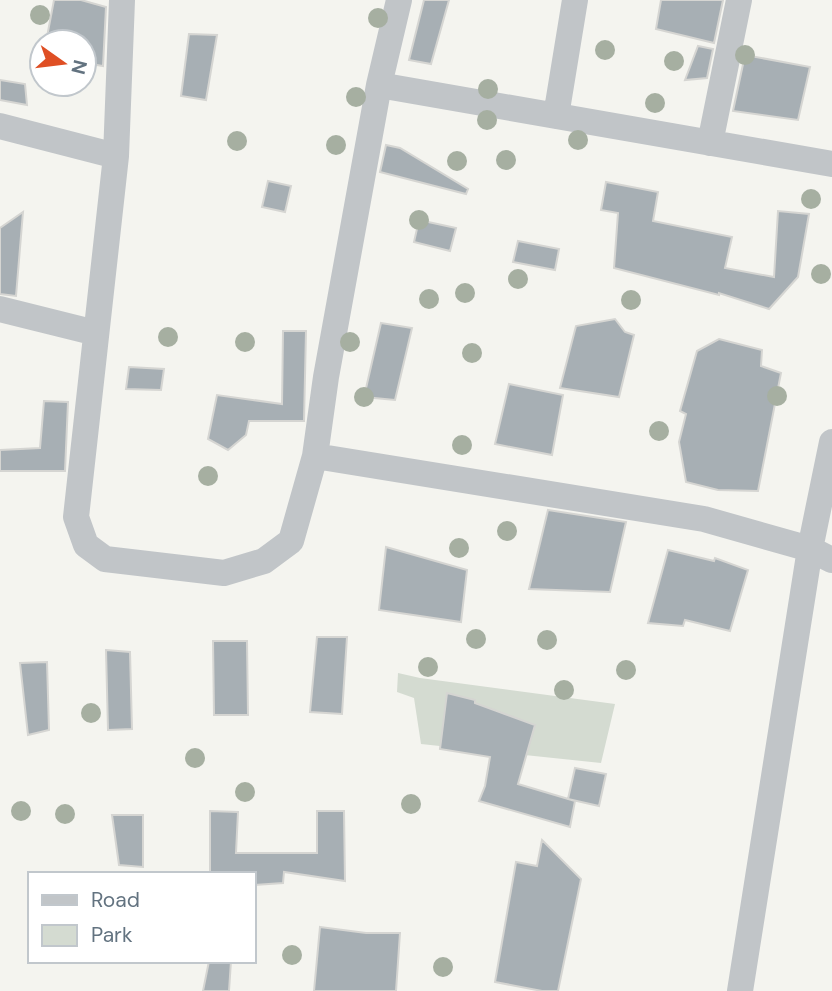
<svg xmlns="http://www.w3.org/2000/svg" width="832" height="991" font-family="'DM Sans',sans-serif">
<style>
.green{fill:#d4dbd1}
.building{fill:#a7afb4;stroke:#d5d5d2;stroke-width:2}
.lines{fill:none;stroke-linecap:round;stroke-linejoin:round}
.street{stroke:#c1c5c8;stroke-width:26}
.tree{fill:#a6afa1}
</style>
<rect width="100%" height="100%" fill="#f4f4ef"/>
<!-- green -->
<path class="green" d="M 398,673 L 420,678 L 615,704 L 601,763 L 421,744 L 414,698 L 397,692 Z"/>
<!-- building -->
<path class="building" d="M 54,0 L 81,0 L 106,7 L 103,66 L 84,63 L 84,42 L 46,42 Z
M 424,0 L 449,0 L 431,64 L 409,60 Z
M 661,0 L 723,0 L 714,43 L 656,29 Z
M 189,34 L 217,35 L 206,100 L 181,96 Z
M 698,46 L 713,49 L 707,78 L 685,80 Z
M 745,55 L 810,67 L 798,120 L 733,111 Z
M 0,80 L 25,84 L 27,105 L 0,100 Z
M 386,145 L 400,148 L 468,189 L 466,194 L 380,172 Z
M 268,181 L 291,186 L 285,212 L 262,207 Z
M 606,182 L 658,192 L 653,221 L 732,237 L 725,268 L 774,277 L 778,211 L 809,214 L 798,277 L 769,309 L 719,293 L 719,295 L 614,268 L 618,213 L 601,210 Z
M 23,212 L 16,296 L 0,294 L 0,228 Z
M 419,220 L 456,228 L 450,251 L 414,242 Z
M 518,241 L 559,249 L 555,270 L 513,262 Z
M 615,319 L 625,332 L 634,335 L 619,397 L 560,388 L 576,326 Z
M 381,323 L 412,328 L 395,400 L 364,397 Z
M 283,331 L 306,331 L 304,421 L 249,421 L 246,435 L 228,450 L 208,439 L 217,395 L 282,404 Z
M 719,339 L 762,350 L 761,366 L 781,373 L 758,491 L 718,490 L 686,482 L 679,442 L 686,414 L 680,411 L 697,351 Z
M 129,367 L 164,369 L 161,390 L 126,389 Z
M 509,384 L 563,395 L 552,455 L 495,444 Z
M 44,401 L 68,402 L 65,471 L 0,471 L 0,450 L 40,448 Z
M 548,510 L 626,522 L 610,592 L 529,589 Z
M 386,547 L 467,570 L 461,622 L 379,610 Z
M 668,550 L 714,561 L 715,558 L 748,570 L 730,631 L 685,620 L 683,626 L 648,623 Z
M 317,637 L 347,637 L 342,714 L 310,712 Z
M 213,641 L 247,641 L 248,715 L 214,715 Z
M 106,650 L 130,652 L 132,729 L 108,730 Z
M 47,662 L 49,730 L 28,735 L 20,663 Z
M 447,693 L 475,700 L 475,703 L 535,725 L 518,784 L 575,801 L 570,827 L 479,801 L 485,786 L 490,757 L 440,749 Z
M 575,768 L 606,774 L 599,806 L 568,799 Z
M 210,811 L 238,812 L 236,853 L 317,853 L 317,811 L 344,811 L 345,881 L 284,872 L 283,883 L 254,885 L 254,874 L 210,874 Z
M 112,815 L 143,815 L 143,867 L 119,865 Z
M 542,840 L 581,879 L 558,991 L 542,991 L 495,982 L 516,862 L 537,866 Z
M 320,927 L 366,933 L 400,933 L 396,991 L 314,991 Z
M 209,961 L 231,961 L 229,991 L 203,991 Z"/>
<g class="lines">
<!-- street -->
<path class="street" d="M 122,0 L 116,156 L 76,517 L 86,545 L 105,559 L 224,573 L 264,561 L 291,541 L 315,456 L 326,377 L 379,85 L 399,0
M 379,85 L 832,164
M 556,116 L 575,0
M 0,126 L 116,156
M 710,143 L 739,0
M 0,309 L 96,333
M 315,456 L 704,519 L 810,549 L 832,560
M 740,991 L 810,549 L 832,442"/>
</g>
<!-- trees -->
<g class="tree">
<circle cx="40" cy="15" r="10"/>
<circle cx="378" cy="18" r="10"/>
<circle cx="605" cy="50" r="10"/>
<circle cx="745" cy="55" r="10"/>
<circle cx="674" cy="61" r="10"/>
<circle cx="488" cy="89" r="10"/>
<circle cx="356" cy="97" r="10"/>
<circle cx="655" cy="103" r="10"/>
<circle cx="487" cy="120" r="10"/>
<circle cx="578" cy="140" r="10"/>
<circle cx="237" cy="141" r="10"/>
<circle cx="336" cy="145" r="10"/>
<circle cx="506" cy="160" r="10"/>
<circle cx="457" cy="161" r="10"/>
<circle cx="811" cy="199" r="10"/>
<circle cx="419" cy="220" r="10"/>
<circle cx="821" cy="274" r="10"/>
<circle cx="518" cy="279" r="10"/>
<circle cx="465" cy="293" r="10"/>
<circle cx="429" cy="299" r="10"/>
<circle cx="631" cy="300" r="10"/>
<circle cx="168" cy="337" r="10"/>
<circle cx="245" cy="342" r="10"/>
<circle cx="350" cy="342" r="10"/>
<circle cx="472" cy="353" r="10"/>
<circle cx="777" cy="396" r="10"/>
<circle cx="364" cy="397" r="10"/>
<circle cx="659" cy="431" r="10"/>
<circle cx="462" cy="445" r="10"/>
<circle cx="208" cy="476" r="10"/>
<circle cx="507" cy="531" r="10"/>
<circle cx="459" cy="548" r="10"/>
<circle cx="476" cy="639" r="10"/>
<circle cx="547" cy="640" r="10"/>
<circle cx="428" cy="667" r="10"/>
<circle cx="626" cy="670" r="10"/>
<circle cx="564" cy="690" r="10"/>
<circle cx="91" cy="713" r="10"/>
<circle cx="195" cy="758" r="10"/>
<circle cx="245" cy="792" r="10"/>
<circle cx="411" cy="804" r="10"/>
<circle cx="21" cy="811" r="10"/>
<circle cx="65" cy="814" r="10"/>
<circle cx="292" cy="955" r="10"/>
<circle cx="443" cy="967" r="10"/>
</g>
<!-- legend -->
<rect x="28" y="872" width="228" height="91" fill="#ffffff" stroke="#c1c7cc" stroke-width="2"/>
<rect x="42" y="895" width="35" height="10" fill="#c1c5c8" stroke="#c1c7cc" stroke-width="2"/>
<text x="91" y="907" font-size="21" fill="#637380">Road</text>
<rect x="42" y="925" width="35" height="21" fill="#d4dbd1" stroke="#c1c7cc" stroke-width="2"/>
<text x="91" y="942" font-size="21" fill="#637380">Park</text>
<!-- north arrow -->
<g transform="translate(63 63) rotate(104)"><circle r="33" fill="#ffffff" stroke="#c1c7cc" stroke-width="2"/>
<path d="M0-5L12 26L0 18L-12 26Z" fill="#df4f24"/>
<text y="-10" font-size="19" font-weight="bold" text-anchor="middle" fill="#637380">N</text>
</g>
</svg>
